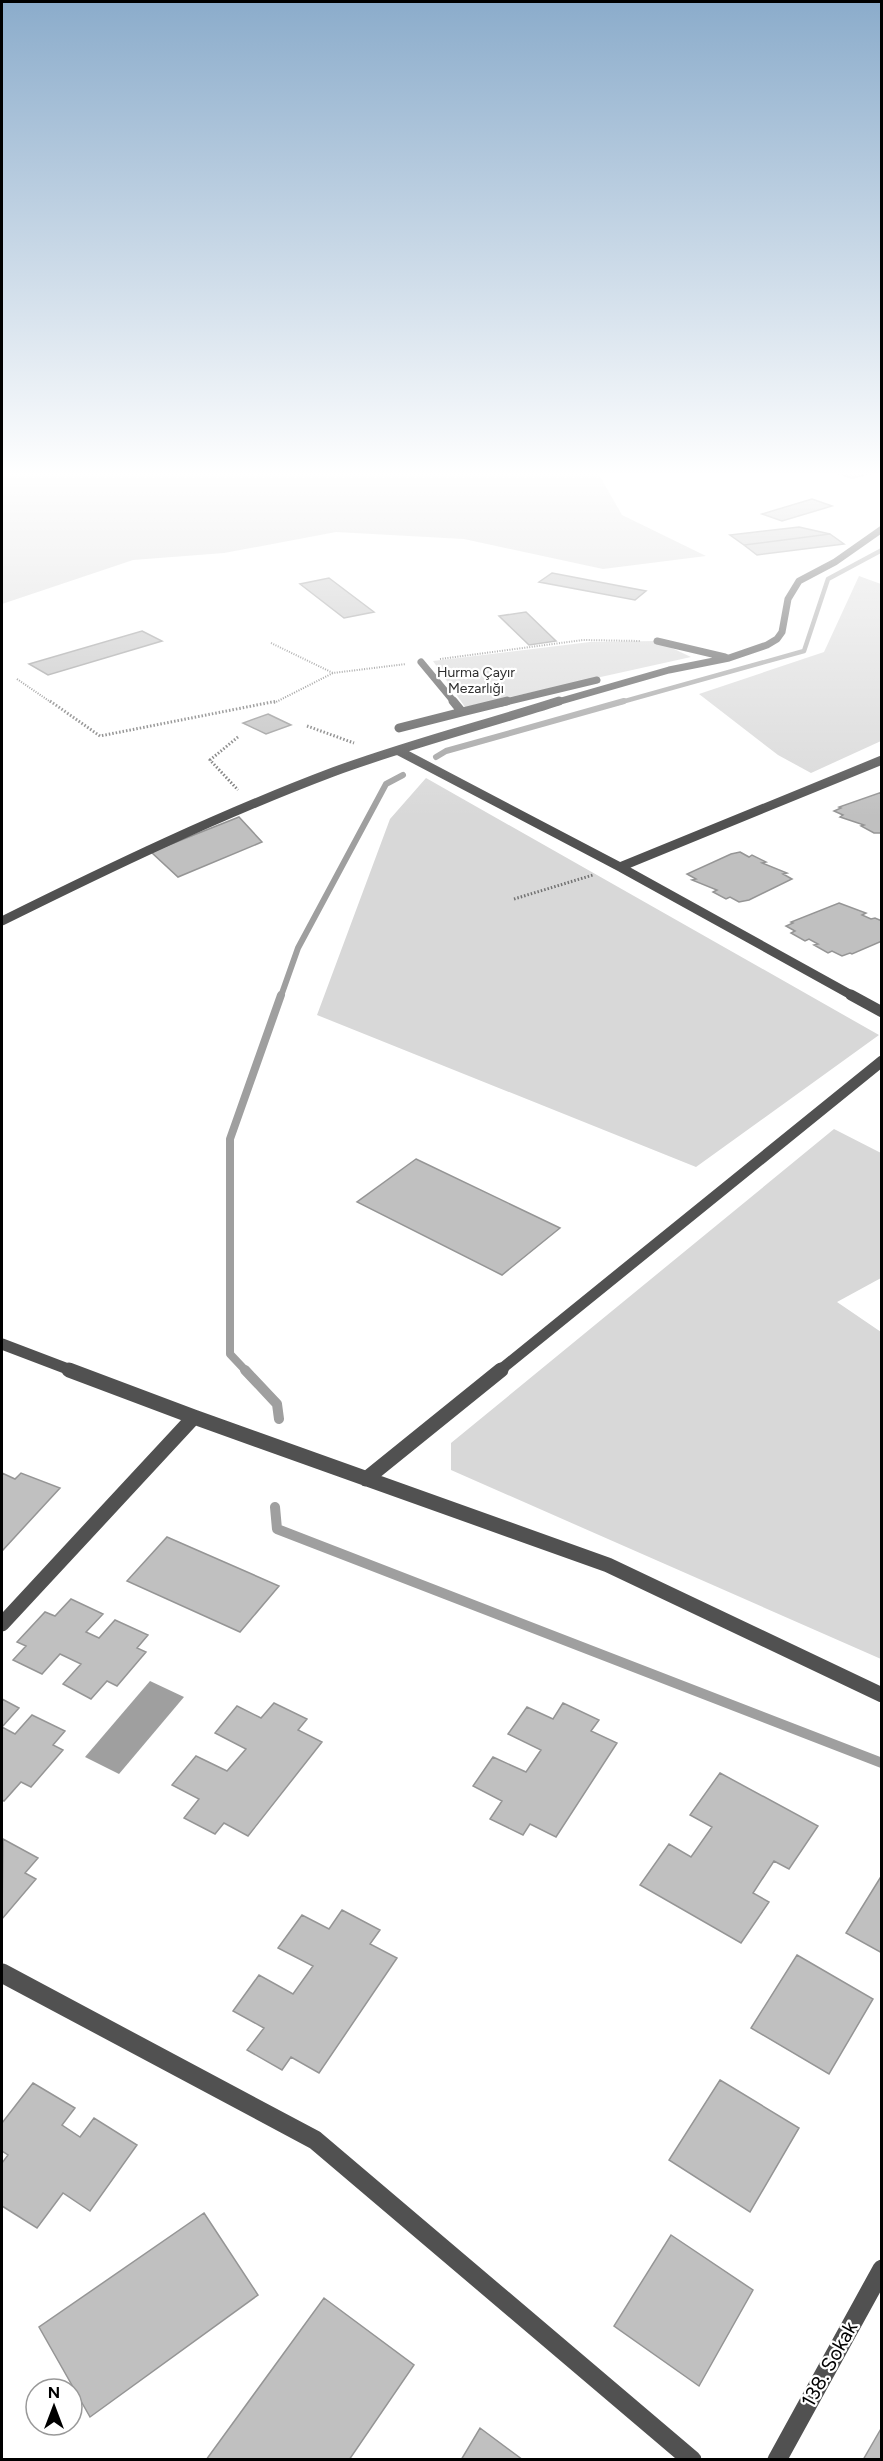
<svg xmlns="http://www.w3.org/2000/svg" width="883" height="2461" font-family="Figtree,sans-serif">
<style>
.green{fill:#d8d8d8}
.water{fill:#9f9f9f}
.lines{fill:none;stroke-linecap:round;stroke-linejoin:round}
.stream-far3{stroke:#9f9f9f;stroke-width:4.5}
.stream-far2{stroke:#9f9f9f;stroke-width:6}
.stream-far1{stroke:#9f9f9f;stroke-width:8}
.stream{stroke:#9f9f9f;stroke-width:10}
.building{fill:#c0c0c0;stroke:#959595;stroke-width:1.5}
.path-far1{stroke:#737373;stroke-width:2;stroke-dasharray:1 1.5;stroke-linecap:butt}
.path{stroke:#737373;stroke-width:3;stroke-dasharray:1.5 2;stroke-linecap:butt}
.minor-far4{stroke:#515151;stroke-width:7}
.minor-far3{stroke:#515151;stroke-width:9}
.minor-far2{stroke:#515151;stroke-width:11}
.minor-far1{stroke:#515151;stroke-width:15}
.minor{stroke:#515151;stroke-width:19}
.tertiary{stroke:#515151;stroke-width:19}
.labels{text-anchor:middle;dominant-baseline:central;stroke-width:4.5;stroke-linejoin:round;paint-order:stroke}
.far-park-label{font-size:14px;fill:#2f2f2f;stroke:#fff}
.near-street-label{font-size:20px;fill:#000;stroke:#fff}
</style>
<rect width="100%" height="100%" fill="#fff"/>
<!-- green -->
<path class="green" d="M 2,473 L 598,473 L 622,515 L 706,556 L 603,569 L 464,539 L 336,532 L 224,553 L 133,560 L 2,604 Z
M 859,576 L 881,584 L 881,741 L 811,773 L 778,755 L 699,694 L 824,652 Z
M 657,641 L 691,657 L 465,707 L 433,661 L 590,642 Z
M 426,778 L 879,1035 L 696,1167 L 317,1015 L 390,819 Z
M 834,1129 L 881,1153 L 881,1278 L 837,1302 L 881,1332 L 881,1659 L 451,1470 L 451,1443 Z"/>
<!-- water -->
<path class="water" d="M 150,1681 L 184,1697 L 119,1774 L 85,1757 Z"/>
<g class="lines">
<!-- stream-far3 -->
<path class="stream-far3" d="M 618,703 L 804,651 L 828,579 L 882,550"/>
<!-- stream-far2 -->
<path class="stream-far2" d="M 436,757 L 446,751 L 624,701
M 281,996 L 298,948 L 386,784 L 403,775"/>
<!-- stream-far1 -->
<path class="stream-far1" d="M 246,1371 L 230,1354 L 230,1139 L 281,995"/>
<!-- stream -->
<path class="stream" d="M 245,1370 L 277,1404 L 279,1419
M 275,1507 L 277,1529 L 882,1763"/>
</g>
<!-- building -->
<path class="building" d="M 836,473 L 874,473 L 852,478 Z
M 812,499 L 832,506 L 782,521 L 762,514 Z
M 799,527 L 830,534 L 744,545 L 730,535 Z
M 830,534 L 844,544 L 757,555 L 744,545 Z
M 552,573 L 646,591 L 635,600 L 539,582 Z
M 329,578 L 374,612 L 344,618 L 300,584 Z
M 526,612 L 556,641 L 529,645 L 499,616 Z
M 142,631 L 162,641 L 48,675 L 29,664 Z
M 268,714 L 291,725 L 266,734 L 243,723 Z
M 882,792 L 882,833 L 874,833 L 861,826 L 864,825 L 840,817 L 843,815 L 834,811 L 841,808 L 839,807 Z
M 239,817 L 262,842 L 178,877 L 151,852 Z
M 740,852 L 749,857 L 752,855 L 766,862 L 762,863 L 787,873 L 783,874 L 792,879 L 749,900 L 739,902 L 730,897 L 726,899 L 713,892 L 717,890 L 692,880 L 696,879 L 687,874 L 731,854 Z
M 839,903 L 866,913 L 862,915 L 871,919 L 875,918 L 882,921 L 882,941 L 852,954 L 850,953 L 842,956 L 832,951 L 828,953 L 814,945 L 818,944 L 809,939 L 805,941 L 791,933 L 795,931 L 786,926 L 793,923 L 791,922 Z
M 416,1159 L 560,1228 L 502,1275 L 357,1202 Z
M 2,1473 L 15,1479 L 21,1473 L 60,1488 L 2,1551 Z
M 167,1537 L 279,1586 L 240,1632 L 127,1581 Z
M 71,1599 L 103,1614 L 86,1632 L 99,1638 L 115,1620 L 148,1635 L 137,1648 L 146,1652 L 117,1686 L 107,1681 L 91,1699 L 63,1684 L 81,1664 L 60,1654 L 42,1674 L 13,1660 L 26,1646 L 17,1642 L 45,1612 L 55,1616 Z
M 2,1699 L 19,1708 L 2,1727 Z
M 274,1703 L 307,1719 L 298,1730 L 322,1742 L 248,1836 L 224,1823 L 215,1834 L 184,1818 L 199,1799 L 172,1785 L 196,1756 L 227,1771 L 246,1749 L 215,1733 L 237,1706 L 261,1718 Z
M 563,1703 L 599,1720 L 591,1731 L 617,1743 L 556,1837 L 530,1824 L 523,1835 L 490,1819 L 502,1801 L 473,1786 L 493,1757 L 526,1772 L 541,1750 L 508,1734 L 527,1707 L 553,1719 Z
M 32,1715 L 65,1731 L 53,1745 L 63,1750 L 31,1787 L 21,1782 L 4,1801 L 2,1800 L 2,1727 L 15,1734 Z
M 720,1773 L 818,1826 L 789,1869 L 774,1861 L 753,1893 L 769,1902 L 741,1943 L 640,1885 L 669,1844 L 691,1857 L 712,1827 L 690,1815 Z
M 3,1839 L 38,1858 L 25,1873 L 36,1879 L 2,1919 Z
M 882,1875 L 882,1953 L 846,1933 Z
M 342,1910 L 380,1930 L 370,1944 L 397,1958 L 319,2073 L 291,2057 L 282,2070 L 247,2050 L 264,2028 L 233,2011 L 259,1975 L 293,1994 L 313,1966 L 278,1948 L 302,1915 L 329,1929 Z
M 797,1955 L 873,1999 L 829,2074 L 751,2028 Z
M 720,2080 L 799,2128 L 750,2212 L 669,2160 Z
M 33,2083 L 75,2108 L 62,2125 L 80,2137 L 94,2118 L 137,2145 L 90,2211 L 63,2193 L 37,2228 L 2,2206 L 2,2163 L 8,2155 L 2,2151 L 2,2123 Z
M 204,2213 L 258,2295 L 90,2417 L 39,2327 Z
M 671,2235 L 753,2290 L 699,2386 L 614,2326 Z
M 324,2298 L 414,2365 L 349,2460 L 206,2460 Z
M 882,2427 L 882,2460 L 863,2460 Z
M 480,2428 L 523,2460 L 461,2460 Z"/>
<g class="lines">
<!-- path-far1 -->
<path class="path-far1" d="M 271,643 L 333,673
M 440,659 L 583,640 L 641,641
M 17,679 L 52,703
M 274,703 L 333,673 L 406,664"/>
<!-- path -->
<path class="path" d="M 50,701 L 100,736 L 277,701
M 307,726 L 354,743
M 238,737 L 210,760 L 238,790
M 514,899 L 593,875"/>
<!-- minor-far4 -->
<path class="minor-far4" d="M 657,641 L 725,657
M 421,662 L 455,703
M 501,703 L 597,680
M 554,703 L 669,670 L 729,658 L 767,645 L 777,639 L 782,632 L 788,599 L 799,581 L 835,562 L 882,529"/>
<!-- minor-far3 -->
<path class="minor-far3" d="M 462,712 L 507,701
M 399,728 L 462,712 L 453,701
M 399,751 L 620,867 L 853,996
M 620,867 L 882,760
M 2,921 C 111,867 219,815 333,772 C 406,745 484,725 559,701"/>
<!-- minor-far2 -->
<path class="minor-far2" d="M 851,995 L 882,1012
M 2,1344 L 73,1371
M 499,1371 L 882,1061"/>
<!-- minor-far1 -->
<path class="minor-far1" d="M 69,1370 L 194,1417 L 608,1565 L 882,1695
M 366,1479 L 501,1370
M 2,1624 L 194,1417"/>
<!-- minor -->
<path class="minor" d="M 2,1973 L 315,2140 L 692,2460"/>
<!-- tertiary -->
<path class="tertiary" d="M 777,2460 L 882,2269"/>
</g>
<!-- sky -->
<linearGradient id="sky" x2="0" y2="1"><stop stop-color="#8baccb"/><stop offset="0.58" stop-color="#fff"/><stop offset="1" stop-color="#fff" stop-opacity="0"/></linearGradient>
<rect width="883" height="817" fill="url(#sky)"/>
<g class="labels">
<!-- far-park labels -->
<g class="far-park-label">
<text x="476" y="672">Hurma Çayır<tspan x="476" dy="16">Mezarlığı</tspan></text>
</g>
<!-- near-street labels -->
<g class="near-street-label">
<text transform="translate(829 2364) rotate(-61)">138. Sokak</text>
</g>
</g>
<!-- border -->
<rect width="883" height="2461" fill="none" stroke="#000000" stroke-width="6"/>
<!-- north arrow -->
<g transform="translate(54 2407)"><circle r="28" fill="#ffffff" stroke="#999999" stroke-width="1.5"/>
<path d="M0-4.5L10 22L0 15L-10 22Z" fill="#000000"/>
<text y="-9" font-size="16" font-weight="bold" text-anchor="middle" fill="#000000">N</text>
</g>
</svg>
